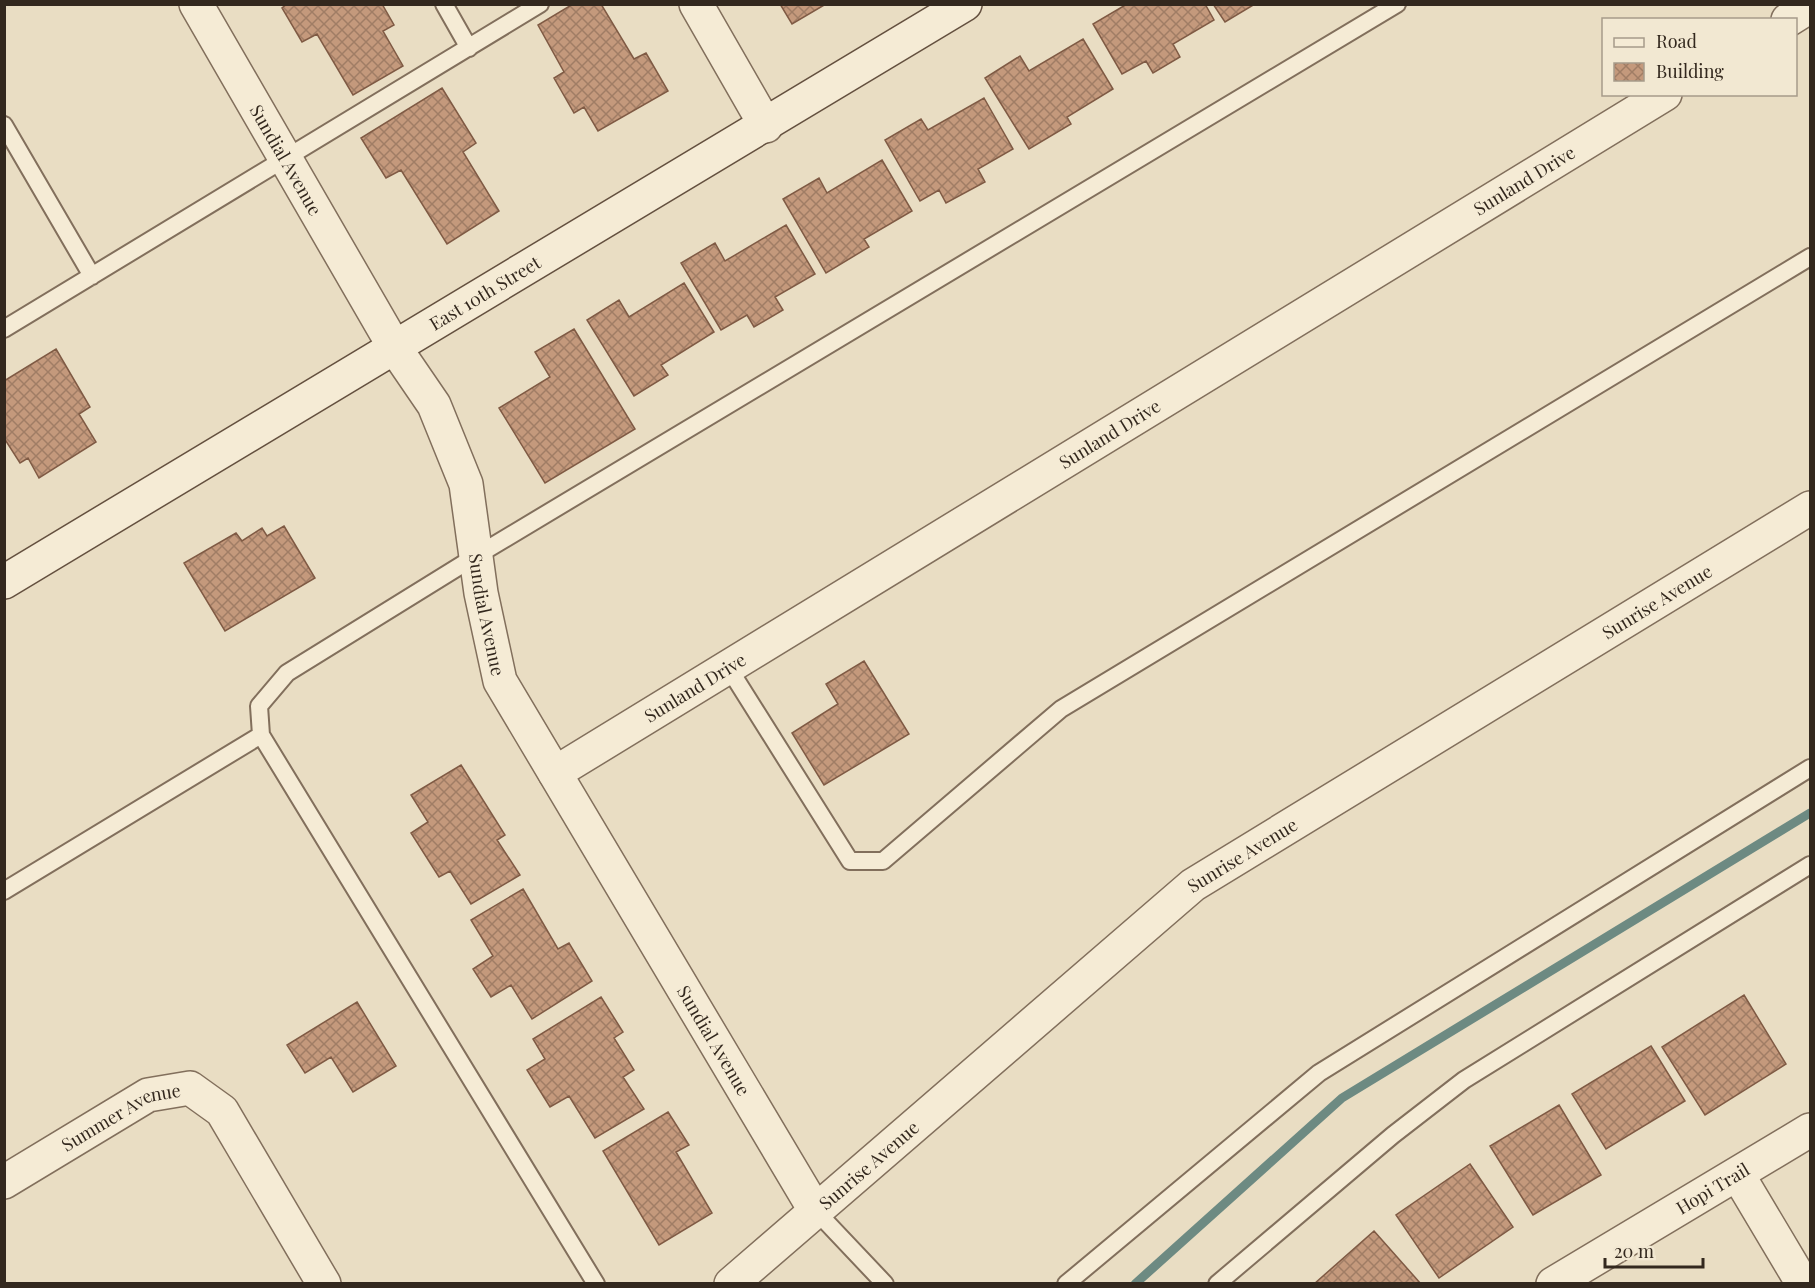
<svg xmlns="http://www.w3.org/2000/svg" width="1815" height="1288" font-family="'Playfair Display',serif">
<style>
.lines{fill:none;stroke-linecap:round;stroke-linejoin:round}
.stream{stroke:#6d8a82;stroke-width:9}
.building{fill:url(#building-cross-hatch);stroke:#7f5a44;stroke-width:1.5}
.lane-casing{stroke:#826f5c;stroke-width:20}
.street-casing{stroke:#826f5c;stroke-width:36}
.secondary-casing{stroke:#64503f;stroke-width:36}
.lane{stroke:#f5ebd5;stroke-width:16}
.street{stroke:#f5ebd5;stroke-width:33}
.secondary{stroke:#f5ebd5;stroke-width:33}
.labels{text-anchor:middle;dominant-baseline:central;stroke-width:6;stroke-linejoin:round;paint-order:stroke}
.street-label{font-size:18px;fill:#33281e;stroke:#f2e8d2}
</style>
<defs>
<pattern id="building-cross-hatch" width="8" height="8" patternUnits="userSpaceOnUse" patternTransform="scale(1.5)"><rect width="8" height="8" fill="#c4997c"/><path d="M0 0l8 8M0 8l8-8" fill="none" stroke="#a07d65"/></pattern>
</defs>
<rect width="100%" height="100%" fill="#e9ddc3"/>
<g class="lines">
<!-- stream -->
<path class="stream" d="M 1135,1284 L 1342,1098 L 1810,813"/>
</g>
<!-- building -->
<path class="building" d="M 287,4 L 382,4 L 394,25 L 383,31 L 403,66 L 353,95 L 317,34 L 302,42 L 282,8 Z
M 573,4 L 601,4 L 634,59 L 646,53 L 668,91 L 598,131 L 584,107 L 574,113 L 554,78 L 564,72 L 538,25 Z
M 780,4 L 826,4 L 792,24 Z
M 1127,4 L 1205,4 L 1214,20 L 1173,44 L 1180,57 L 1153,73 L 1146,61 L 1122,74 L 1093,24 Z
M 1213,4 L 1255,4 L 1225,22 Z
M 1083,39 L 1113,89 L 1067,117 L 1071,124 L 1029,149 L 985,78 L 1020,56 L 1029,71 Z
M 442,88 L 476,143 L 463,152 L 499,211 L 447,244 L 401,170 L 386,178 L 361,138 Z
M 984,98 L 1013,149 L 978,169 L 985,182 L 946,203 L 939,190 L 920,201 L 885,140 L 921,119 L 928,130 Z
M 882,160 L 912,211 L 864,239 L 869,247 L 826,273 L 783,199 L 819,178 L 827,193 Z
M 786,225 L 815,274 L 775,297 L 783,310 L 754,327 L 747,315 L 721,330 L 681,263 L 715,243 L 725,261 Z
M 684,283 L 714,332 L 661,365 L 668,375 L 634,396 L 587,320 L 619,300 L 629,317 Z
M 574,329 L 635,429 L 545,483 L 499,408 L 550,377 L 535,352 Z
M 56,349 L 90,407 L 79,414 L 96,442 L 39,478 L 28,458 L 20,463 L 4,438 L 4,381 Z
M 284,526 L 315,578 L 225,631 L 184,563 L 236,533 L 242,541 L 262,528 L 267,536 Z
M 864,661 L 909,734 L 824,785 L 792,733 L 838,704 L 826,684 Z
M 461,765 L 505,835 L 497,840 L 520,875 L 471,904 L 450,871 L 439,877 L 411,833 L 428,822 L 411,795 Z
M 523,889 L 558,949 L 569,943 L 592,981 L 532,1019 L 511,985 L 491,997 L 473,969 L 493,956 L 471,920 Z
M 1744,995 L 1786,1064 L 1705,1115 L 1662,1047 Z
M 601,997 L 623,1032 L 614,1038 L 634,1070 L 623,1077 L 644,1109 L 595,1138 L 569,1096 L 550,1107 L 527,1070 L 545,1059 L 533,1039 Z
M 357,1002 L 396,1066 L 353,1092 L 331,1057 L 305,1073 L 287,1045 Z
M 1651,1046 L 1685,1101 L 1606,1149 L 1572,1094 Z
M 1559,1105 L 1601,1175 L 1533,1215 L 1490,1146 Z
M 668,1112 L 689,1145 L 676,1152 L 712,1213 L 659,1245 L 603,1151 Z
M 1470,1164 L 1513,1227 L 1439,1278 L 1396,1215 Z
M 1374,1231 L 1421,1284 L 1314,1284 Z"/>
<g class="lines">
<!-- lane casing -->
<g class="lane-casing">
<path id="lane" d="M 444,4 L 469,48
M 4,125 L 92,276
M 4,329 L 540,4
M 728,667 L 850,861 L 883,861 L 1061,709 L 1810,257
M 4,891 L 261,735
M 815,1210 L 885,1284
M 596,1284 L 261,735 L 259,706 L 287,673 L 476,556 L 1397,4
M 1066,1284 L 1319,1073 L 1810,768
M 1217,1284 L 1393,1135 L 1464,1080 L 1810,865"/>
</g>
<!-- street casing -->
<g class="street-casing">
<g id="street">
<path id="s1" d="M 196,4 L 395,348 L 434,405 L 466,484 L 481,593 L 500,681 L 815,1210"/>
<path d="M 696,4 L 766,126"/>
<path d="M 1788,20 L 1804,10 L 1810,10"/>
<path id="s2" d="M 555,773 L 1665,94"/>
<path d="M 1738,1175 L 1803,1284"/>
<path id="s3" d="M 4,1182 L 148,1095 L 190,1088 L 222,1111 L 324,1284"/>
<path id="s4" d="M 731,1284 L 1193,885 L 1810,508"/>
<path id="s5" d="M 1553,1284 L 1810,1130"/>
</g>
</g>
<!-- secondary casing -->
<g class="secondary-casing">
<g id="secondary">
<path id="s6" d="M 4,582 L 965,4"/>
</g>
</g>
<!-- lane -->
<use href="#lane" class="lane"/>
<!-- street -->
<use href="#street" class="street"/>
<!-- secondary -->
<use href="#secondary" class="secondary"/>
</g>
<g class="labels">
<!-- street labels -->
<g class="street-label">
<text stroke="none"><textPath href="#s1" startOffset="180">Sundial Avenue</textPath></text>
<text stroke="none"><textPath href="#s2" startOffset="1136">Sunland Drive</textPath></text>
<text stroke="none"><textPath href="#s6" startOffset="561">East 10th Street</textPath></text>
<text stroke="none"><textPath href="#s2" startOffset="650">Sunland Drive</textPath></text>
<text stroke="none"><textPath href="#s4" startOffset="1154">Sunrise Avenue</textPath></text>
<text stroke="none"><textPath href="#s1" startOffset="684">Sundial Avenue</textPath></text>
<text stroke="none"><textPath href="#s2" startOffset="164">Sunland Drive</textPath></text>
<text stroke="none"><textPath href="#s4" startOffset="668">Sunrise Avenue</textPath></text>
<text stroke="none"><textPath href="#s1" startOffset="1170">Sundial Avenue</textPath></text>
<text stroke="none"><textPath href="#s3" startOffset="135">Summer Avenue</textPath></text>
<text stroke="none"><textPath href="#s4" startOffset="182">Sunrise Avenue</textPath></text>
<text stroke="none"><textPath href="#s5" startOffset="186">Hopi Trail</textPath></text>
</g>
</g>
<!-- border -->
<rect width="1815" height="1288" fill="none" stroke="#33281e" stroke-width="12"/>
<!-- legend -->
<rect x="1602" y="18" width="195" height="78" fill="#f2e8d2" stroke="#a69b8a" stroke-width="1.5"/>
<rect x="1614" y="38" width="30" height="9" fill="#f5ebd5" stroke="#a69b8a" stroke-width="1.5"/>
<text x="1656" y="48" font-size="18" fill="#33281e">Road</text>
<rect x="1614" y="63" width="30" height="18" fill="url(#building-cross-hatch)" stroke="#a69b8a" stroke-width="1.5"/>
<text x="1656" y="78" font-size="18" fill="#33281e">Building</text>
<!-- scale -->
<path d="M1605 1258v9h98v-9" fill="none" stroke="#33281e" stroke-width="3"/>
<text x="1614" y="1258" font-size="18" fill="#33281e" stroke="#f2e8d2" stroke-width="4.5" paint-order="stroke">20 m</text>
</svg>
